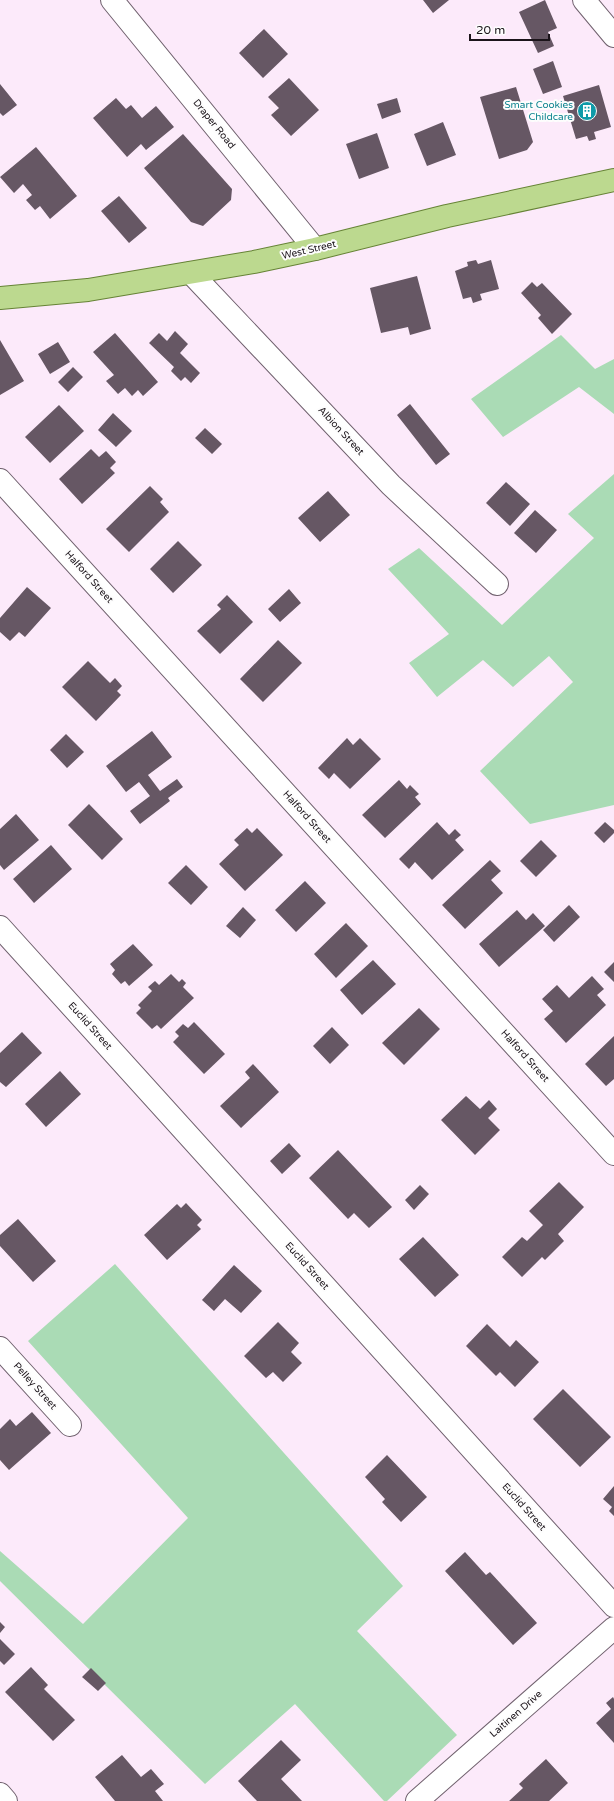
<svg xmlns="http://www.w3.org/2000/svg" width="614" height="1801" font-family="'Varela Round',sans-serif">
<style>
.green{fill:#aadbb5}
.building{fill:#665764}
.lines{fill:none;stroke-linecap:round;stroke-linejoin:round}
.minor-casing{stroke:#70616e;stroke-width:24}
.major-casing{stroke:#668336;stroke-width:24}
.minor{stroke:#fff;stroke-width:22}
.major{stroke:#bcd98f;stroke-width:22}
.labels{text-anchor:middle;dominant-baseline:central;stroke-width:4;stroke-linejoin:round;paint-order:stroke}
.culture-label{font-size:10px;fill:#0d838f;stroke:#fdfdfd;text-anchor:end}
.street-label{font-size:10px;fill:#1b141a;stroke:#fdfdfd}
</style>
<rect width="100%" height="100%" fill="#fceafa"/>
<!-- green -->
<path class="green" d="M 561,335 L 595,369 L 614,359 L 614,414 L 579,387 L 503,437 L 471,399 Z
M 614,474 L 614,805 L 530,824 L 480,771 L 573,682 L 549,656 L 513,687 L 483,660 L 437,697 L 409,663 L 449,634 L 388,569 L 419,548 L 502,625 L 594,538 L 568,514 Z
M 115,1264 L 403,1586 L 357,1631 L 457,1735 L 387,1801 L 384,1801 L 295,1704 L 205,1784 L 0,1581 L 0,1551 L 83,1624 L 188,1518 L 28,1341 Z"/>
<!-- building -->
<path class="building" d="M 423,0 L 449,0 L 433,13 Z
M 545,0 L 557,28 L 548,32 L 554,46 L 538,53 L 519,12 Z
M 264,29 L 288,54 L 263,78 L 239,53 Z
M 553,61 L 562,87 L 543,94 L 533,69 Z
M 289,78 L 319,110 L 291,136 L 271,115 L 279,108 L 268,97 Z
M 0,84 L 17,105 L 3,116 L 0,113 Z
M 599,85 L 611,127 L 594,132 L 596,139 L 589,141 L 587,136 L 576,139 L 563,96 Z
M 516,87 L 533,142 L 527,150 L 499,159 L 480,97 Z
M 116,98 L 126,109 L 131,105 L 142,118 L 156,106 L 174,127 L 146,150 L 141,144 L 127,157 L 93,118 Z
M 397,98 L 401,112 L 382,119 L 377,104 Z
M 443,122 L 456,155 L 427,166 L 414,134 Z
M 377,133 L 389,168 L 359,179 L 346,144 Z
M 183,134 L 232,189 L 231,200 L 203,226 L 191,222 L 144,168 Z
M 36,147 L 77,196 L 50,219 L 40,206 L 35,210 L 26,200 L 32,195 L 23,184 L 14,193 L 0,177 Z
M 119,196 L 147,228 L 129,243 L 101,211 Z
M 476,260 L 478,264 L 491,260 L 499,289 L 480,294 L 482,300 L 473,303 L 471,297 L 463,299 L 455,271 L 468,266 L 467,262 Z
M 417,276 L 431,329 L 410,335 L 408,327 L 381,333 L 370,288 Z
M 532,282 L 537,287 L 542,283 L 572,314 L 552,334 L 538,318 L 541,315 L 521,293 Z
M 175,331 L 188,344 L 180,353 L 200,373 L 191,383 L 185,377 L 181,381 L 171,371 L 174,367 L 149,343 L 159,333 L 167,341 Z
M 115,333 L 158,382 L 143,396 L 138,390 L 132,396 L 125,388 L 118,394 L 106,381 L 114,375 L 93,352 Z
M 0,340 L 24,381 L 0,395 Z
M 58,342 L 70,362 L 50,374 L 38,354 Z
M 73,367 L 83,377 L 68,392 L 58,382 Z
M 410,404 L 450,454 L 436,465 L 397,415 Z
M 59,405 L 84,431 L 50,463 L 25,437 Z
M 113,413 L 132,431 L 116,447 L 98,430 Z
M 205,428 L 222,444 L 212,454 L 195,438 Z
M 91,449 L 99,457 L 106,451 L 116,462 L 110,468 L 115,473 L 82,504 L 59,479 Z
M 506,482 L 530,504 L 510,526 L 486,503 Z
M 150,486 L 163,499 L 160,502 L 169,512 L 129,552 L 106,529 Z
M 328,491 L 350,515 L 320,542 L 298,518 Z
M 535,510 L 557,530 L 536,553 L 514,533 Z
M 178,541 L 202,565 L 173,593 L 150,569 Z
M 27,587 L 51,608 L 25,637 L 19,632 L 10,641 L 0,632 L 0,618 Z
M 289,589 L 301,603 L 280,622 L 268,609 Z
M 227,595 L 253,622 L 220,654 L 197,631 L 221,609 L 217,605 Z
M 278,640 L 302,663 L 263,702 L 240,679 Z
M 88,661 L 110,683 L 115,678 L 122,686 L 117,691 L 121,695 L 96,721 L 62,687 Z
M 152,731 L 172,757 L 148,775 L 160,791 L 177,779 L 183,787 L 168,798 L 170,801 L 140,824 L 130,811 L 150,796 L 139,782 L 126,792 L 106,766 Z
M 66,734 L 84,752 L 67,768 L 50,750 Z
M 347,738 L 353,745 L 360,738 L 381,759 L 350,789 L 334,773 L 329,779 L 318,768 Z
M 399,780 L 407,789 L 410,785 L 419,794 L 415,797 L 421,804 L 385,838 L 362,815 Z
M 89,804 L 123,839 L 102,860 L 68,825 Z
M 16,814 L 39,840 L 4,870 L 0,865 L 0,829 Z
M 437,822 L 449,835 L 455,829 L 461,835 L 455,840 L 464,850 L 432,880 L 415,862 L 409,869 L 399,859 Z
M 605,822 L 614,830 L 614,833 L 604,843 L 594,833 Z
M 247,828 L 252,833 L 257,828 L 283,855 L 245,891 L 219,864 L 239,845 L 234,840 Z
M 541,840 L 557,856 L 536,877 L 520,861 Z
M 51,845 L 72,869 L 34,903 L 13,879 Z
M 490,860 L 501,871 L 491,880 L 503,893 L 465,929 L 442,905 Z
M 186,865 L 208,887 L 191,905 L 168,883 Z
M 305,881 L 326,903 L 296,932 L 275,910 Z
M 569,905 L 580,917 L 554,942 L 543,930 Z
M 243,907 L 256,920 L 240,938 L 226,926 Z
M 517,910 L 526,920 L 533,913 L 545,926 L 499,967 L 479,944 Z
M 346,923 L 368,946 L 336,978 L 314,954 Z
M 133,944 L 153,965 L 129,986 L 125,981 L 121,984 L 112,974 L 115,970 L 110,964 Z
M 373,960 L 396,984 L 362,1015 L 340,990 Z
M 614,962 L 614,982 L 604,972 Z
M 171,974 L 179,982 L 182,979 L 186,983 L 183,987 L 194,998 L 161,1029 L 157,1025 L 152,1029 L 136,1013 L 141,1008 L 138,1005 L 152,991 L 148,987 L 155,981 L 159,985 Z
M 592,976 L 604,989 L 597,995 L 606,1005 L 566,1043 L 544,1019 L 553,1011 L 542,999 L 557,985 L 569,998 Z
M 419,1008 L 440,1029 L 404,1065 L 382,1043 Z
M 194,1022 L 225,1054 L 204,1074 L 173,1042 L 179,1036 L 175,1032 L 183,1024 L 188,1028 Z
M 332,1027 L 349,1045 L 330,1064 L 313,1046 Z
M 22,1032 L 42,1053 L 6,1087 L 0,1082 L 0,1053 Z
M 614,1036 L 614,1079 L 606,1086 L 585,1064 Z
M 253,1064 L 279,1092 L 241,1128 L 220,1106 L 250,1078 L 245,1072 Z
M 60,1071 L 81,1094 L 46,1127 L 25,1104 Z
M 466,1096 L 480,1109 L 489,1100 L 497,1109 L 488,1118 L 500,1130 L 475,1155 L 441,1120 Z
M 289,1143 L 301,1156 L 282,1174 L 270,1161 Z
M 338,1150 L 392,1207 L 369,1228 L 354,1213 L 348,1219 L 309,1178 Z
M 559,1182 L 584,1207 L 558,1234 L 564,1241 L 545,1260 L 542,1257 L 522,1277 L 502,1257 L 522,1237 L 527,1241 L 543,1225 L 529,1211 Z
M 420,1185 L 429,1194 L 414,1210 L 405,1200 Z
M 186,1203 L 202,1220 L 197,1225 L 201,1229 L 167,1260 L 144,1235 L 177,1204 L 181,1208 Z
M 18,1219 L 56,1261 L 33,1282 L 0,1246 L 0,1235 Z
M 423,1237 L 459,1275 L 435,1297 L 399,1259 Z
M 234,1265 L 262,1291 L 241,1313 L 225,1299 L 214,1311 L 202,1300 Z
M 278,1322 L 299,1343 L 291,1352 L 302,1363 L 283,1382 L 273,1372 L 266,1378 L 244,1356 Z
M 487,1324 L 510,1347 L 516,1340 L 539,1362 L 515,1387 L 500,1372 L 496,1376 L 466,1346 Z
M 563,1389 L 611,1437 L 580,1467 L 533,1419 Z
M 32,1412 L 51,1433 L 9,1470 L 0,1460 L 0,1429 L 10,1419 L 16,1426 Z
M 387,1455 L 427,1497 L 401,1522 L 382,1502 L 385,1499 L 365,1477 Z
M 614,1486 L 614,1516 L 609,1511 L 612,1507 L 603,1499 Z
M 465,1552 L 486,1575 L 490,1572 L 537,1623 L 513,1645 L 445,1571 Z
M 0,1622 L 5,1627 L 0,1633 Z
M 0,1639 L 15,1654 L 4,1665 L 0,1661 Z
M 31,1667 L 48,1685 L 44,1689 L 75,1720 L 53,1741 L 5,1692 Z
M 91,1668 L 106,1683 L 98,1691 L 82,1677 Z
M 613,1697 L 614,1699 L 614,1743 L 596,1723 L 611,1709 L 606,1703 Z
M 281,1740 L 301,1760 L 281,1779 L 302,1801 L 257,1801 L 238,1781 Z
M 122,1755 L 141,1777 L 151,1769 L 164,1784 L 155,1791 L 163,1801 L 115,1801 L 95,1777 Z
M 546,1759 L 568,1783 L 549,1801 L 509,1801 L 523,1788 L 519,1784 Z"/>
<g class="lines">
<!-- minor casing -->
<g class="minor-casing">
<path id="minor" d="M 112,0 L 315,249
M 584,0 L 614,36
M 191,273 L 391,485 L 497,584
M 0,480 L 614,1154
M 0,927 L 614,1606
M 0,1348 L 70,1425
M 0,1794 L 6,1801
M 417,1801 L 614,1628"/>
</g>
<!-- major casing -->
<g class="major-casing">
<path id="major" d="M 0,298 L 88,290 L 254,262 L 315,249 L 447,216 L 614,180"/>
</g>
<!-- minor -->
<use href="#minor" class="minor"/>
<!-- major -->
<use href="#major" class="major"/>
</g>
<!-- icons -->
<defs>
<g id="building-disc" transform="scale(1)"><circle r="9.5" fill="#0f9aa8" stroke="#fdfdfd"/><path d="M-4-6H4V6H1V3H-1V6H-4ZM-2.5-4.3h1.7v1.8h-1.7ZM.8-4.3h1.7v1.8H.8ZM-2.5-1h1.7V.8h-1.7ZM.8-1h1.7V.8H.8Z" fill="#fff"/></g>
</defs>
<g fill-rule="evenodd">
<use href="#building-disc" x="587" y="111"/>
</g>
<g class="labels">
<!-- culture labels -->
<g class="culture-label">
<text x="573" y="105">Smart Cookies<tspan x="573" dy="12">Childcare</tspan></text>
</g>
<!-- street labels -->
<g class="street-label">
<text transform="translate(214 124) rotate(51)">Draper Road</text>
<text transform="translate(309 250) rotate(-13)">West Street</text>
<text transform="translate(341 431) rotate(47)">Albion Street</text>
<text transform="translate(89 577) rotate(48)">Halford Street</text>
<text transform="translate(307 817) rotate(48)">Halford Street</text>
<text transform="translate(90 1026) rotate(48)">Euclid Street</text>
<text transform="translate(525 1056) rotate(48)">Halford Street</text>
<text transform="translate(307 1266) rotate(48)">Euclid Street</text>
<text transform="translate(35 1386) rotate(48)">Pelley Street</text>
<text transform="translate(524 1507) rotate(48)">Euclid Street</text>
<text transform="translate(516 1714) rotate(-41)">Laitinen Drive</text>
</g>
</g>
<!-- scale -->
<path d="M470 34v6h79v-6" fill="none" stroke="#1b141a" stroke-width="2"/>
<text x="476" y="34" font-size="12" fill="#1b141a" stroke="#fdfdfd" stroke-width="3" paint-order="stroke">20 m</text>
</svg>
